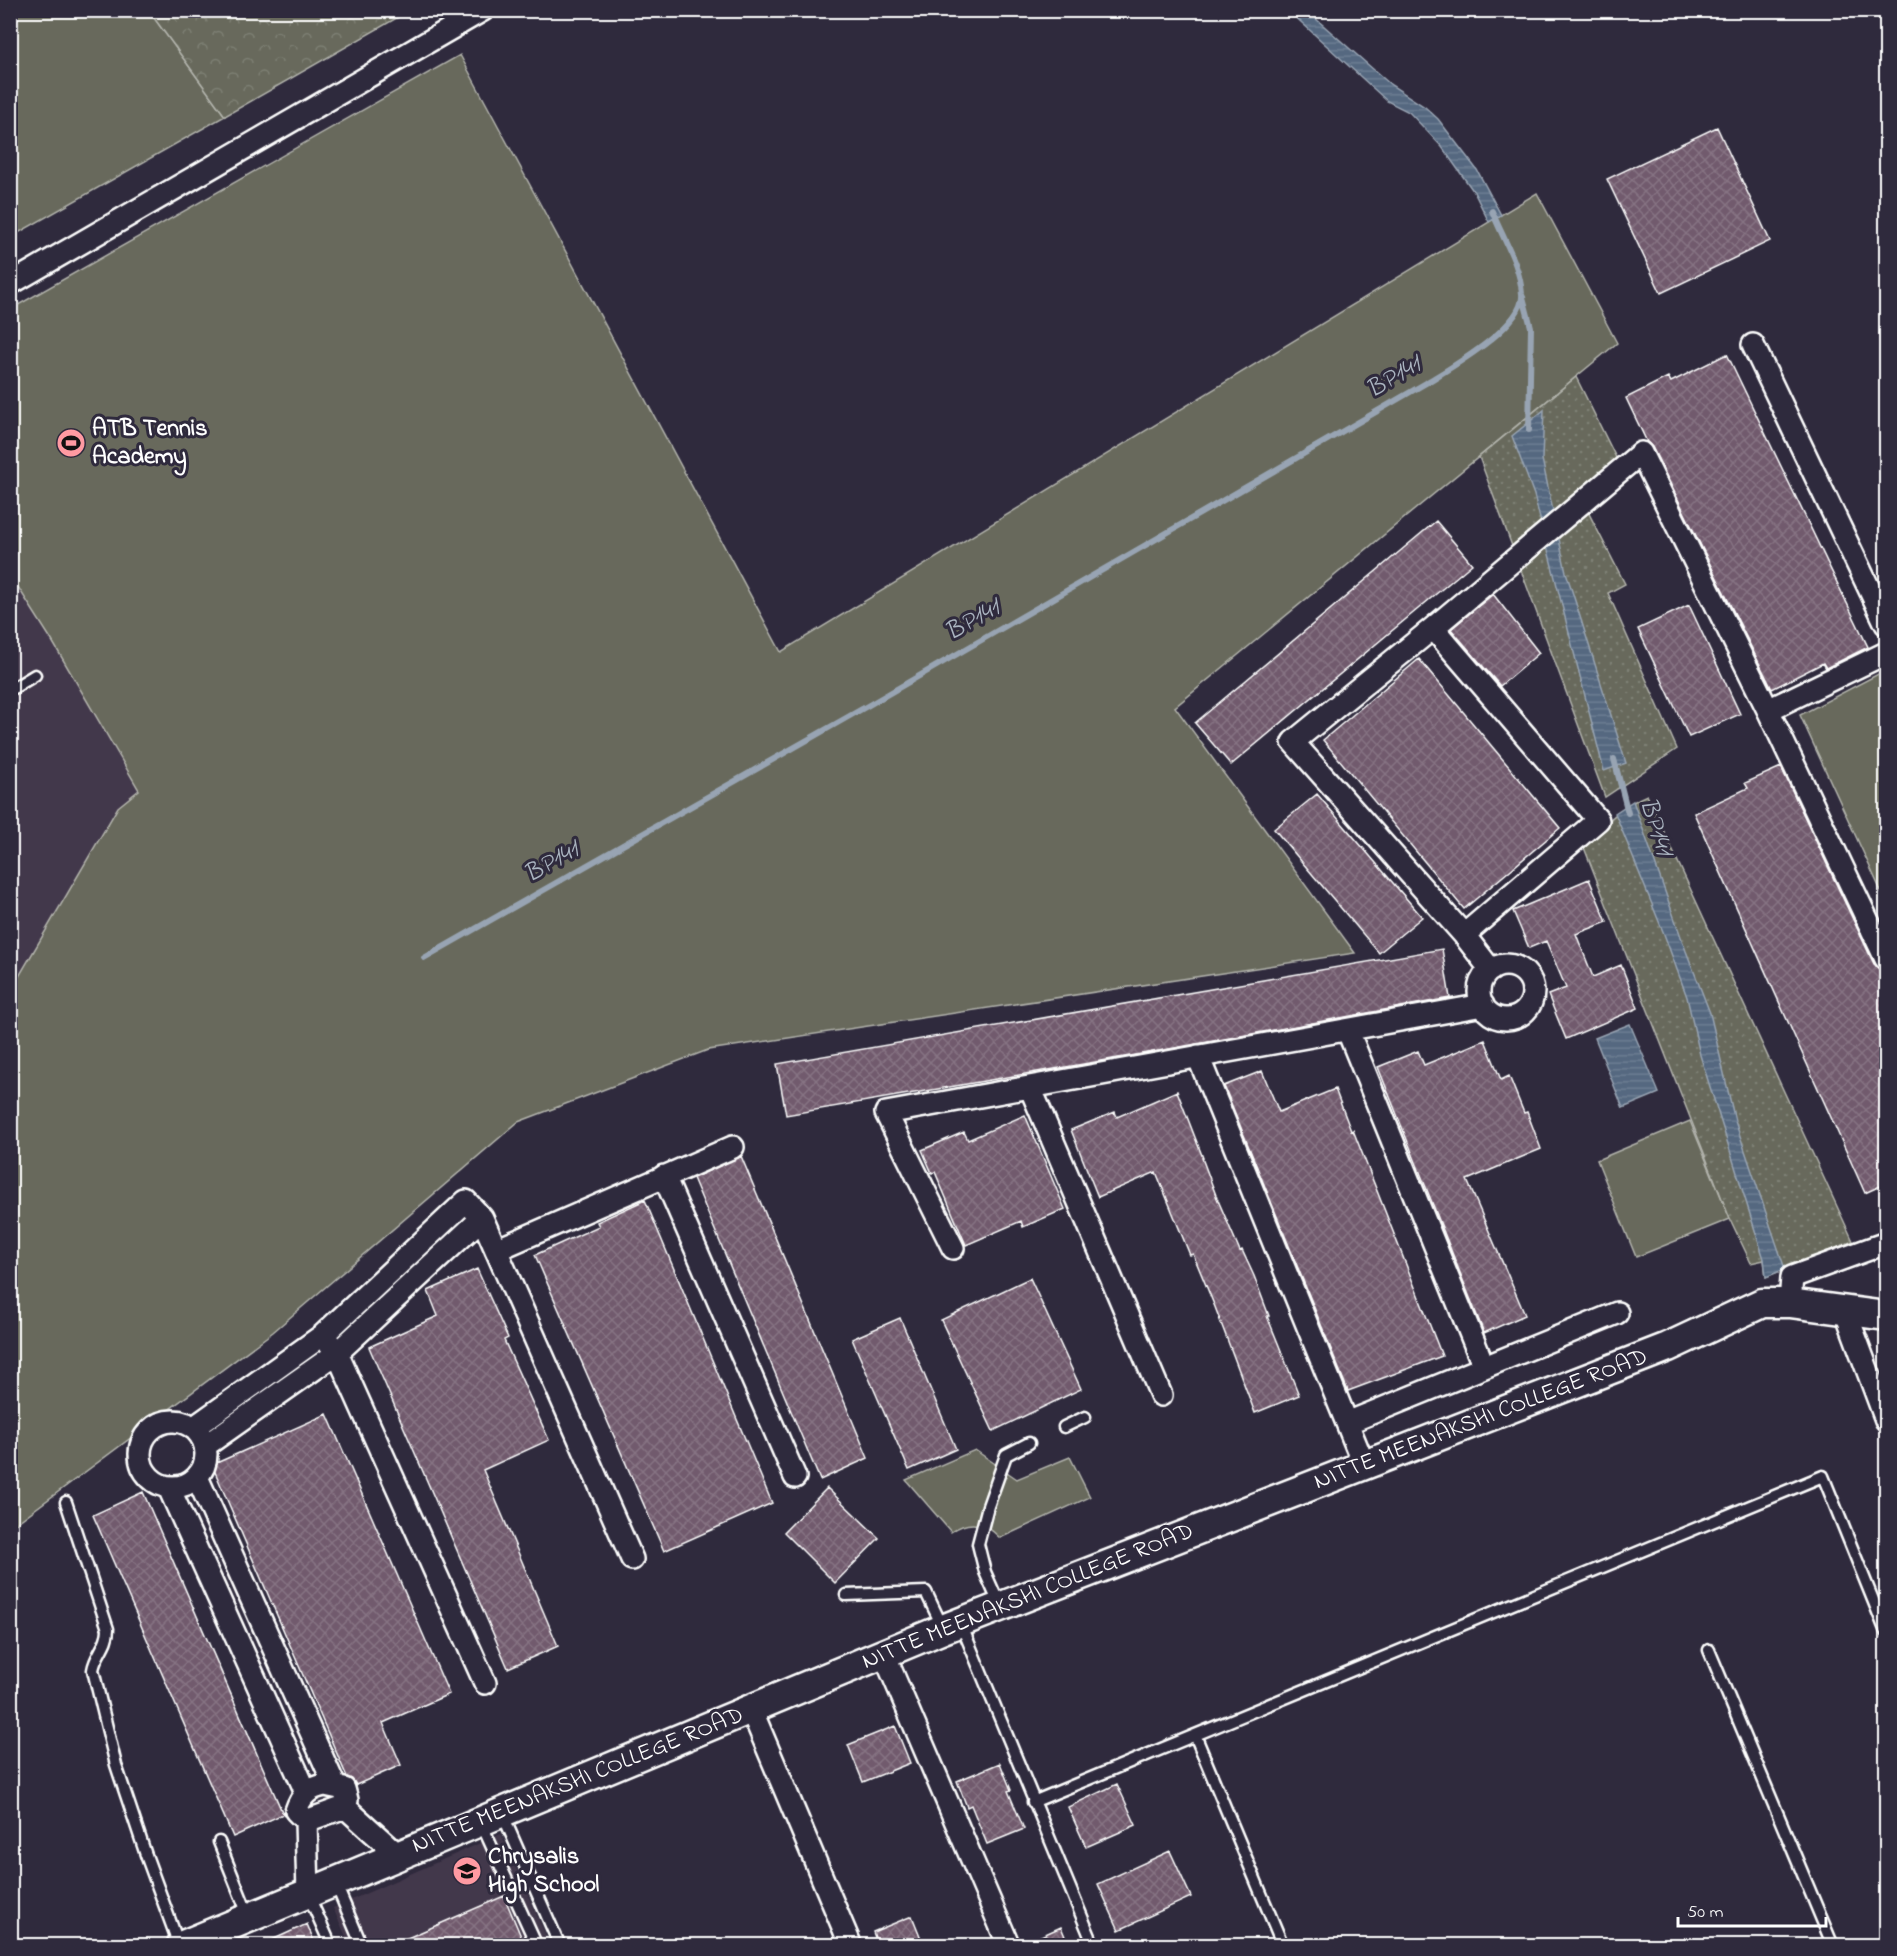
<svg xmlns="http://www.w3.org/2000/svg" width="1897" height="1956" font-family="'Indie Flower',sans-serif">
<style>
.built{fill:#43384b}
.grass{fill:#67695b;stroke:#b3b4ad;stroke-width:1.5}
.forest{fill:url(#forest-crowns);stroke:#b3b4ad;stroke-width:1.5}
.park{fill:url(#park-dots);stroke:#b3b4ad;stroke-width:1.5}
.water{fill:url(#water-rules);stroke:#98a4b3;stroke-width:1.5}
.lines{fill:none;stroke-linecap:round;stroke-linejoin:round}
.stream{stroke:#98a4b3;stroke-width:6}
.building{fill:url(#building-cross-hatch);stroke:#fff;stroke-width:1.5}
.lane-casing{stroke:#fff;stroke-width:15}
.street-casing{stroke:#fff;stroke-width:26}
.secondary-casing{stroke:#fff;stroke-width:33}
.lane{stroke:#2f2a3d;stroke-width:10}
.street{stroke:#2f2a3d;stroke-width:21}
.secondary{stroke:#2f2a3d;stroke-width:28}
.labels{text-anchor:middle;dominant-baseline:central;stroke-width:6;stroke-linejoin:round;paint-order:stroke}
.poi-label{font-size:24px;font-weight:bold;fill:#fff;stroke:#2f2a3d;text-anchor:start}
.street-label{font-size:24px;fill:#fff;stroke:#2f2a3d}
.water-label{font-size:26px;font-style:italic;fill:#aab4c0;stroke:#2f2a3d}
</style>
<defs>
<pattern id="forest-crowns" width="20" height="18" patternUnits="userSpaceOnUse" patternTransform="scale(1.5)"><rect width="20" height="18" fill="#67695b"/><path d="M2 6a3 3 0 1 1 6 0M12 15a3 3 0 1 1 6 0" fill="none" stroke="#7e8074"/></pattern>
<pattern id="park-dots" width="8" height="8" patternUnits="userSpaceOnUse" patternTransform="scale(1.5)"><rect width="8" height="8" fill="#67695b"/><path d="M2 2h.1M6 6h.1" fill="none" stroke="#7e8074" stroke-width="1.8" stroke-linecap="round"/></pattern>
<pattern id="water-rules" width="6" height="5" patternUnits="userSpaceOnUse" patternTransform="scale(1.5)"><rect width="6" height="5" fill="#546880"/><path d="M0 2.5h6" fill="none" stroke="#6e7f93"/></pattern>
<pattern id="building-cross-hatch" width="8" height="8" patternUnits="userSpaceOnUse" patternTransform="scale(1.5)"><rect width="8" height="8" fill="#715a6d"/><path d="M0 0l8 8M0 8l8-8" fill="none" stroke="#867383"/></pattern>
</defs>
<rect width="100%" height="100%" fill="#2f2a3d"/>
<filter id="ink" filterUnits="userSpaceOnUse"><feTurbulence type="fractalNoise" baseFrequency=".0167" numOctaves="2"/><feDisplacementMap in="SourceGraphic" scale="12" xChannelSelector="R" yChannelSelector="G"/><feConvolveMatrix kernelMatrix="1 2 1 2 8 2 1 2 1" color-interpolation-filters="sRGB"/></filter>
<g filter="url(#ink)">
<!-- built -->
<path class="built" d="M 11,576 L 51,639 L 139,790 L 118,807 L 11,990 Z
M 501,1834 L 550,1945 L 350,1945 L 333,1908 Z"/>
<!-- grass -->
<path class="grass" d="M 11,11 L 149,11 L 225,116 L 11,237 Z
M 460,55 L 781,652 L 1537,193 L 1617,343 L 1175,707 L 1355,953 L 708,1050 L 518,1122 L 273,1332 L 11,1527 L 11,990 L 118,807 L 139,790 L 51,639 L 11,576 L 11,309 Z
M 1886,670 L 1886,902 L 1800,715 Z
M 1690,1121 L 1730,1219 L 1636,1257 L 1597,1160 Z
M 975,1450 L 1017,1479 L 1070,1457 L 1090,1497 L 1000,1538 C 985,1522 968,1520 951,1532 L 906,1480 Z"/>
<!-- forest -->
<path class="forest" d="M 149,11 L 409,11 L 225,116 Z"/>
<!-- park -->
<path class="park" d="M 1576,377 L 1626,478 L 1581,498 L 1625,584 L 1608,593 L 1677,749 L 1605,797 L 1479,457 Z
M 1647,795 L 1853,1241 L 1766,1277 L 1764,1260 L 1751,1263 L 1730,1219 L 1583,845 C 1603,826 1621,806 1647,795 Z"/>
<!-- water -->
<path class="water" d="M 1289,11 L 1307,11 L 1391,85 L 1425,107 L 1438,119 L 1477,170 L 1501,215 L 1489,222 L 1474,192 L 1442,147 L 1409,112 L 1387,101 Z
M 1544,410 L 1542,459 L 1566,572 L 1626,763 L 1604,771 L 1534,495 L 1512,436 Z
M 1633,801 L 1686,951 L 1710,1013 L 1735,1121 L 1785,1269 L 1766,1277 L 1764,1259 L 1700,1055 L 1687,997 L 1664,934 L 1615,813 Z
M 1630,1024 L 1659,1093 L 1623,1108 L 1595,1038 Z"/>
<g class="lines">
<!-- stream -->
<path class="stream" d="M 1523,297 L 1531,327 L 1529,430
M 1614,759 L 1628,813
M 424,958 L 869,705 L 1426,383 C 1450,368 1525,326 1522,294 C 1520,264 1502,237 1492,211"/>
</g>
<!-- building -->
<path class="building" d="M 1717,127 L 1770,241 L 1661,293 L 1607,179 Z
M 1727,354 L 1868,647 L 1826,668 L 1823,663 L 1772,689 L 1652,447 L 1647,442 L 1626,398 L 1668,377 L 1671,382 Z
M 1436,521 L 1472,564 L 1231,765 L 1195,723 Z
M 1493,594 L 1539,653 L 1500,686 L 1451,629 Z
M 1689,605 L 1740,714 L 1689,737 L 1638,629 Z
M 1419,659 L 1560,828 L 1464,909 L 1323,740 Z
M 1781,767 L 1874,964 L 1883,971 L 1887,978 L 1887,1183 L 1865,1193 L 1694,813 L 1748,788 L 1745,783 Z
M 1317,794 L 1422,917 L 1379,953 L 1274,829 Z
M 1589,879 L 1607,922 L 1576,934 L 1593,977 L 1621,965 L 1638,1008 L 1566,1039 L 1548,995 L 1566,988 L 1546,941 L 1529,948 L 1513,911 Z
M 1442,949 L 1450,998 L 1136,1055 L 786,1115 L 777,1064 Z
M 1485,1040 L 1501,1080 L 1509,1076 L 1524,1113 L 1527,1112 L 1541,1149 L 1467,1180 L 1525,1315 L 1484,1333 L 1378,1067 L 1418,1051 L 1424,1065 Z
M 1262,1071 L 1279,1112 L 1335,1089 L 1351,1131 L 1353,1130 L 1442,1356 L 1348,1391 L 1224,1086 Z
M 1177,1091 L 1203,1158 L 1202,1158 L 1217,1198 L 1240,1251 L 1242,1250 L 1254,1276 L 1269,1316 L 1267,1316 L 1299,1395 L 1255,1413 L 1215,1307 L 1193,1254 L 1190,1255 L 1156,1172 L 1098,1197 L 1071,1130 L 1115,1112 L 1117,1117 Z
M 1025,1115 L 1065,1209 L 1023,1227 L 1021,1221 L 966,1245 L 935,1172 L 932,1173 L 922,1150 L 964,1132 L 968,1140 Z
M 741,1156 L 868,1458 L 820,1480 L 693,1178 Z
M 645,1200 L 772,1503 L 664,1551 L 535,1255 L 599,1226 L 597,1222 Z
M 477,1269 L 508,1338 L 504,1340 L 549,1440 L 483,1470 L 558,1646 L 508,1668 L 369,1347 L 438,1316 L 428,1291 Z
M 1030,1278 L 1081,1389 L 993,1431 L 941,1320 Z
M 900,1318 L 956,1449 L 909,1470 L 852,1339 Z
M 327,1414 L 449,1694 L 383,1723 L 401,1765 L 356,1785 L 352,1779 L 347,1777 L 212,1465 Z
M 827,1488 L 879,1538 L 835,1583 L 784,1532 Z
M 143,1492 L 283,1814 L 233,1837 L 93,1515 Z
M 895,1726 L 910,1763 L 863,1782 L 848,1745 Z
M 1000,1763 L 1011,1790 L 1008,1791 L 1024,1829 L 987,1844 L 971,1805 L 967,1807 L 957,1781 Z
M 1117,1784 L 1136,1825 L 1086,1847 L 1068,1807 Z
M 1170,1851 L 1191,1897 L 1119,1930 L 1098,1884 Z
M 504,1896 L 525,1946 L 389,1946 Z
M 912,1916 L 924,1946 L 878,1946 L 873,1932 Z
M 307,1924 L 316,1946 L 259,1946 Z
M 1061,1927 L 1069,1946 L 1021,1946 L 1021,1945 Z"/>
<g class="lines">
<!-- lane casing -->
<g class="lane-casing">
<path id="lane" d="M 10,690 L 35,675
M 1064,1427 L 1085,1417
M 66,1502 L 108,1629 C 108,1645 95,1655 93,1670 L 116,1765 L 146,1855 L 179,1945
M 846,1595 L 926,1592 L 943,1628
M 1000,1606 L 985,1572 L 978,1544 L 988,1506 L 1006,1455 L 1029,1443
M 961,1624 L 1094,1946
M 1709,1650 L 1833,1946
M 1195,1735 L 1283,1946
M 1033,1802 L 1823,1476 L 1886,1632
M 502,1813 L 560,1946
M 481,1823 L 537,1946
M 219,1842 L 249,1917
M 335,1882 L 362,1946
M 308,1894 L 331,1946"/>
</g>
<!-- street casing -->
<g class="street-casing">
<path id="street" d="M 10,284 L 483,10
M 1753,345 L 1886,624
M 1433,628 L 1598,820 L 1464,935
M 1768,710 L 1886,653
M1479 992a27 27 0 1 1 54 0a27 27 0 1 1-54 0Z
M 1491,970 L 1464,935 L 1293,742 L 1433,628 L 1641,453 L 1768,710 L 1886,959
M 1348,1031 L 1484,1367
M 1198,1056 L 1364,1465
M 1030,1087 L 1161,1395
M 664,1176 L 795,1477
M 953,1248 L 886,1113 L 1483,1005
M 496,1250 L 733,1147
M 1790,1303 L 1792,1277 L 1886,1243
M 1845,1310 L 1886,1420
M 323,1335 L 337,1353 L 485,1683
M140 1454a33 33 0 1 1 66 0a33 33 0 1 1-66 0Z
M 1347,1423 L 1617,1313
M 193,1428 L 323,1335 L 466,1201 L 482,1218 L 632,1559
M 205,1446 L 337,1353 L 482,1218
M 197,1477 L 335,1786
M 169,1488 L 306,1792
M 884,1654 L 1009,1946
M 751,1709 L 851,1946
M 325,1785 L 344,1789 L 347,1800 L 345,1807 L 306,1821 L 296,1811 C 301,1795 309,1788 325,1785 Z
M 345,1807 L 398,1855
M 306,1821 L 308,1893"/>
</g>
<!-- secondary casing -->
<g class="secondary-casing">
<path id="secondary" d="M 181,1946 L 943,1629 L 1668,1347 L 1762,1303 L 1790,1303 L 1886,1316"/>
</g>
<!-- lane -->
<use href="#lane" class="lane"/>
<!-- street -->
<use href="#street" class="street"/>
<!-- secondary -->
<use href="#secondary" class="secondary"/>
</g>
</g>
<!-- icons -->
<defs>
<g id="stadium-disc" transform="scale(1.5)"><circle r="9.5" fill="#ff9aa2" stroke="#2f2a3d"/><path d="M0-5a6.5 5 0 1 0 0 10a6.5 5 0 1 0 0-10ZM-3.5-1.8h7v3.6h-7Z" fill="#111"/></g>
<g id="school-disc" transform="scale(1.5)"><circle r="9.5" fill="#ff9aa2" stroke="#2f2a3d"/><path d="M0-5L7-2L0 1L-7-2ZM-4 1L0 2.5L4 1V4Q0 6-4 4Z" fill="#111"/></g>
</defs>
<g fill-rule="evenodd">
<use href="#stadium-disc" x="71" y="443"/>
<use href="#school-disc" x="467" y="1871"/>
</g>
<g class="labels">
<!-- poi labels -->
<g class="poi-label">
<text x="92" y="429">ATB Tennis<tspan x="92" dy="28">Academy</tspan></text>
<text x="488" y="1857">Chrysalis<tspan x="488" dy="28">High School</tspan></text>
</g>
<!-- street labels -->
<g class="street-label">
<text transform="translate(1481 1420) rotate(-21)">NITTE MEENAKSHI COLLEGE ROAD</text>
<text transform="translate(1028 1597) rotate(-22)">NITTE MEENAKSHI COLLEGE ROAD</text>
<text transform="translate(578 1781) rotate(-22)">NITTE MEENAKSHI COLLEGE ROAD</text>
</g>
<!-- water labels -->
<g class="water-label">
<text transform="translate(1394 378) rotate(-31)">BP141</text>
<text transform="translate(973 621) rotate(-30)">BP141</text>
<text transform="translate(1655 827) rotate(72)">BP141</text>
<text transform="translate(552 863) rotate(-30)">BP141</text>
</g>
</g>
<!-- margin -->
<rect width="1897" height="1956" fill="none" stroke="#2f2a3d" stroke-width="36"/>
<rect x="18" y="18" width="1861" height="1920" fill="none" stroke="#fff" stroke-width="2" filter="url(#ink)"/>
<!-- scale -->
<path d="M1678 1917v9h148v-9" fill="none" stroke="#ffffff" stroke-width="3"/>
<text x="1687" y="1917" font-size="18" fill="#ffffff" stroke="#2f2a3d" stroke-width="4.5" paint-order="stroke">50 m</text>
</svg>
